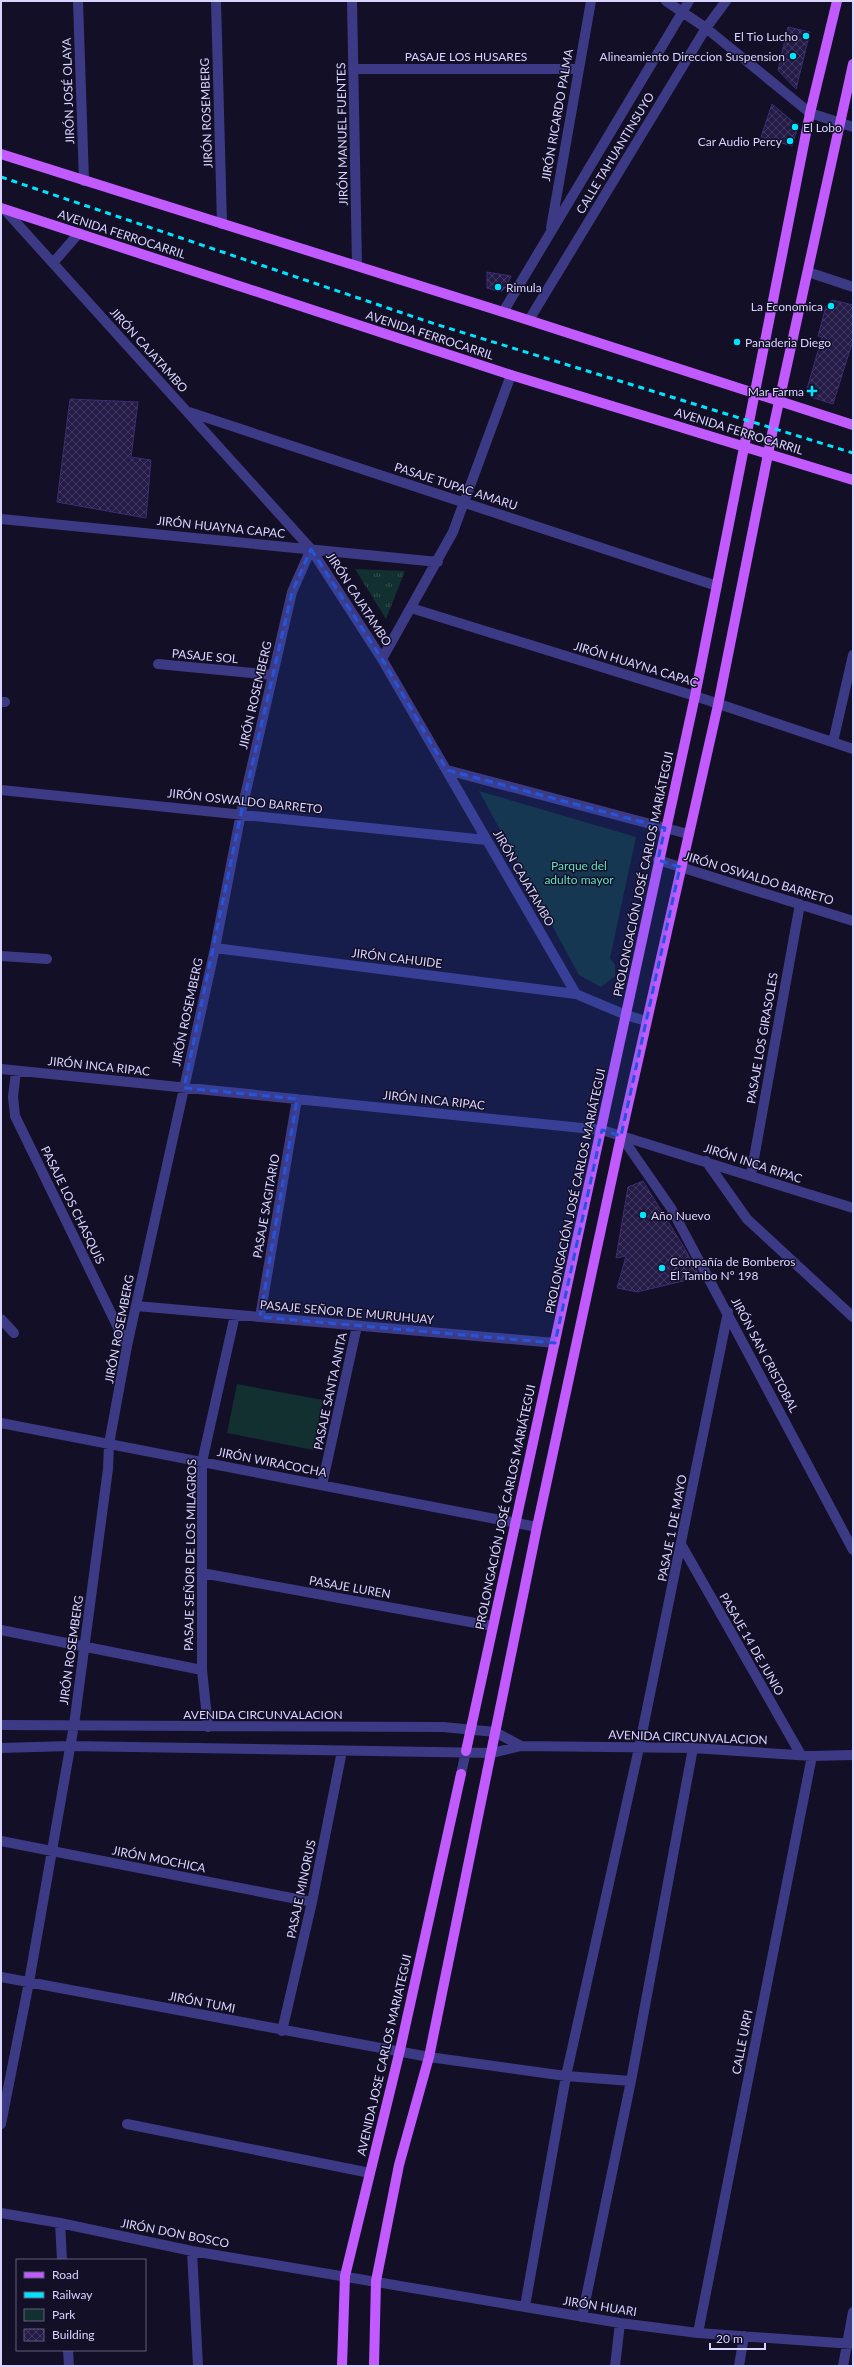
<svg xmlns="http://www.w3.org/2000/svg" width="854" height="2367" font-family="Lato,sans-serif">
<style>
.grass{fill:url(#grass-tufts)}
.park{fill:#12302f}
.building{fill:url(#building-cross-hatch);stroke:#3b2d73}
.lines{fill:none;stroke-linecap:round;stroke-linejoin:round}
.minor{stroke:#3d3a85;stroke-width:10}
.major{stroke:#c25bff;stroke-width:10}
.rail{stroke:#00e5ff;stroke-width:3;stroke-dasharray:6 5;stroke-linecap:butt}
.marked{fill:#2655da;fill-opacity:0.2;stroke:#2655da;stroke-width:3;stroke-dasharray:8 5;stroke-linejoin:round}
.poi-dot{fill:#00e5ff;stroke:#130f26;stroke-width:1.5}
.labels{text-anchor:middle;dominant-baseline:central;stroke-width:3;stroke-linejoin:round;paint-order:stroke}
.poi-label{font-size:12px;fill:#d9d4ff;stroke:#130f26;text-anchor:end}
.street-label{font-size:12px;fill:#d9d4ff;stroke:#130f26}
.park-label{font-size:12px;fill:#5fe0c0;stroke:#130f26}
</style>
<defs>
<pattern id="grass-tufts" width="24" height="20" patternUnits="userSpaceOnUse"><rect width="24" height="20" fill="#12302f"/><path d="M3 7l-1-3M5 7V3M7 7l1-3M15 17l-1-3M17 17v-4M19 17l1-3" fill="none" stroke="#344d4e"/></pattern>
<pattern id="building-cross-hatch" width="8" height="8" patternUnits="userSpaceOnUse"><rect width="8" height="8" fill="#241b47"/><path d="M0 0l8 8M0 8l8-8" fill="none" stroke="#433b63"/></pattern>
</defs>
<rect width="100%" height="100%" fill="#130f26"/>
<!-- grass -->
<path class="grass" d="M 355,569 L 405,571 L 386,619 Z"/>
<!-- park -->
<path class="park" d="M 479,791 L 636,837 L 610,958 L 615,965 L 615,976 L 601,987 L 579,975 Z
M 237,1384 L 323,1400 L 313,1450 L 227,1433 Z"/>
<!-- building -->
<path class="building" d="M 788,27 L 810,32 L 796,89 L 778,70 Z
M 772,104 L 798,126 L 792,146 L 761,137 Z
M 487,272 L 511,276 L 506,287 L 502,291 L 497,291 L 487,288 Z
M 832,300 L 853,305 L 853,340 L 833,404 L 811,397 L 807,389 L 822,337 L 818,336 L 826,306 Z
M 70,399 L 138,402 L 131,457 L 151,460 L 146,518 L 57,502 Z
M 643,1181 L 685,1249 L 700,1277 L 637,1292 L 617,1288 L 626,1256 L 616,1258 L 628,1187 Z"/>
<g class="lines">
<!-- minor -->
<path class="minor" d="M 78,1 L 84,181
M 216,1 L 222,224
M 352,1 L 357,266
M 666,1 L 706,28 L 810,113 L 853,127
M 353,69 L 579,69
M 4,209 L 311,549 L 382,659 L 576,994 L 626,1015 L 646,1021
M 551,228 L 591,1
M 53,263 L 79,233
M 808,272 L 853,287
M 503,312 L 689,1
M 529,320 L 706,28 L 726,1
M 189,412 L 717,586
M 1,519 L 438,562
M 411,608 L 695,696 L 853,749
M 382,659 L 453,532 L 511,375
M 158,664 L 273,675
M 1,702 L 5,702
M 833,742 L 853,655
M 447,770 L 688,834
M 1,790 L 486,840
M 658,860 L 853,921
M 215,948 L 576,994
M 1,956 L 47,959
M 1,1069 L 602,1130 L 853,1208
M 16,1071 L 13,1097 L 15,1116 L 127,1346
M 621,1136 L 671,1208 L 853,1550
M 706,1161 L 747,1219 L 853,1317
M 751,1175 L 800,904
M 136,1306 L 555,1343
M 260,1317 L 297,1099
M 1,1319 L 14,1333
M 1,1423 L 537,1527
M 322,1485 L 357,1326
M 682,1546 L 801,1755
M 202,1573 L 492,1626
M 1,1630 L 202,1670
M 1,1725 L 443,1727 L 495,1732 L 521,1746
M 208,1727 L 202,1670 L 202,1462 L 235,1315
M 1,1748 L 70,1746 L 492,1753 L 521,1746 L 693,1748 L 812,1756 L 853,1755
M 461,1774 L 466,1751
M 1,1841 L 312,1902
M 1,1977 L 429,2057 L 566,2076 L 631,2081
M 282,2031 L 312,1902 L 342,1751
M 1,2124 L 29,1982 L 74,1725 L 108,1469 L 109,1444 L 127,1346 L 215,948 L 241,813 L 292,592 L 311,549
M 127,2124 L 370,2173
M 1,2213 L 60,2223 L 192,2251 L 620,2323 L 698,2333 L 853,2344
M 60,2223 L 62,2260
M 192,2251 L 198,2366
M 525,2306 L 566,2076 L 639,1748 L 728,1312
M 582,2317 L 631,2081 L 693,1748
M 698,2333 L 812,1756
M 68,2350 L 69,2366
M 615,2366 L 620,2323
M 739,2366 L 744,2336
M 843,2366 L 853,2312"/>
<!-- major -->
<path class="major" d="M 1,154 L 503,312 L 853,425
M 1,208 L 511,375 L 853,480
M 466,1751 L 695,696 L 810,113 L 837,1
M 342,2366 L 345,2276 L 400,2050 L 461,1774
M 374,2366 L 376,2281 L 399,2165 L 429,2057 L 537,1527 L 621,1136 L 718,705 L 773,429 L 853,64"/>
<!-- rail -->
<path class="rail" d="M 1,177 L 435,324 L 853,453"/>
</g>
<!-- marked area -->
<path class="marked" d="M 311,549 L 382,659 L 447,770 L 665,828 L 658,860 L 680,867 L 621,1136 L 602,1130 L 555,1343 L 260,1317 L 297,1099 L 184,1088 L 241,813 L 292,592 Z"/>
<!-- markers -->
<g class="poi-dot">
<circle cx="806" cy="36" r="4"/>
<circle cx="793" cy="56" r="4"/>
<circle cx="795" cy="127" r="4"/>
<circle cx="790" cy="141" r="4"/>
<circle cx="498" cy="287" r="4"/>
<circle cx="831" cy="306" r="4"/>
<circle cx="737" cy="342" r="4"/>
<path d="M810 385h4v4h4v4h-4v4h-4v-4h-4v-4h4z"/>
<circle cx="643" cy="1215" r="4"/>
<circle cx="662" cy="1268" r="4"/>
</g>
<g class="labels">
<!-- poi labels -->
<g class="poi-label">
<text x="798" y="36">El Tio Lucho</text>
<text x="785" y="56">Alineamiento Direccion Suspension</text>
<text x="803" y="127" text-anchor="start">El Lobo</text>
<text x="782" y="141">Car Audio Percy</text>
<text x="506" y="287" text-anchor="start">Rimula</text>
<text x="823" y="306">La Economica</text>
<text x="745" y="342" text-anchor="start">Panaderia Diego</text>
<text x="804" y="391">Mar Farma</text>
<text x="651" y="1215" text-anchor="start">Año Nuevo</text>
<text x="670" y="1261" text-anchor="start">Compañía de Bomberos<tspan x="670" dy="14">El Tambo Nº 198</tspan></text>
</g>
<!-- street labels -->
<g class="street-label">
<text x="466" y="56">PASAJE LOS HUSARES</text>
<text transform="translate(68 91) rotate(-92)">JIRÓN JOSÉ OLAYA</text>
<text transform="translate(206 113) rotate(-92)">JIRÓN ROSEMBERG</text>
<text transform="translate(557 115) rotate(-80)">JIRÓN RICARDO PALMA</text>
<text transform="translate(342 134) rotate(-91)">JIRÓN MANUEL FUENTES</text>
<text transform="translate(615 153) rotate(-59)">CALLE TAHUANTINSUYO</text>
<text transform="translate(122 234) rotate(18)">AVENIDA FERROCARRIL</text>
<text transform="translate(430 335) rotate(18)">AVENIDA FERROCARRIL</text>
<text transform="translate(149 350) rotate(48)">JIRÓN CAJATAMBO</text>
<text transform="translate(739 431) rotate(17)">AVENIDA FERROCARRIL</text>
<text transform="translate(456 486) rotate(18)">PASAJE TUPAC AMARU</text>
<text transform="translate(221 527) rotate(6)">JIRÓN HUAYNA CAPAC</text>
<text transform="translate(359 599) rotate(57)">JIRÓN CAJATAMBO</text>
<text transform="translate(205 656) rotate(5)">PASAJE SOL</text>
<text transform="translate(636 664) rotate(17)">JIRÓN HUAYNA CAPAC</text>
<text transform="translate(255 695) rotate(-77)">JIRÓN ROSEMBERG</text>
<text transform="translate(245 801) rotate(6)">JIRÓN OSWALDO BARRETO</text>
<text transform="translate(643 874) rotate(-78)">PROLONGACIÓN JOSÉ CARLOS MARIÁTEGUI</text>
<text transform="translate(524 878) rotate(60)">JIRÓN CAJATAMBO</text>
<text transform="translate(759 878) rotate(17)">JIRÓN OSWALDO BARRETO</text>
<text transform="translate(397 958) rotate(7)">JIRÓN CAHUIDE</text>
<text transform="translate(187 1012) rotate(-78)">JIRÓN ROSEMBERG</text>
<text transform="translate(762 1038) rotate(-80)">PASAJE LOS GIRASOLES</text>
<text transform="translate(99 1066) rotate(6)">JIRÓN INCA RIPAC</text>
<text transform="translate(434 1100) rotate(6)">JIRÓN INCA RIPAC</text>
<text transform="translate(753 1163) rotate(18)">JIRÓN INCA RIPAC</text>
<text transform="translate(575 1191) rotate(-78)">PROLONGACIÓN JOSÉ CARLOS MARIÁTEGUI</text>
<text transform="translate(73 1205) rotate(64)">PASAJE LOS CHASQUIS</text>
<text transform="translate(266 1206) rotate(-80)">PASAJE SAGITARIO</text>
<text transform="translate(347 1312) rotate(5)">PASAJE SEÑOR DE MURUHUAY</text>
<text transform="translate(119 1329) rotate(-79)">JIRÓN ROSEMBERG</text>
<text transform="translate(765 1355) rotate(62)">JIRÓN SAN CRISTOBAL</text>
<text transform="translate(330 1391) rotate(-78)">PASAJE SANTA ANITA</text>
<text transform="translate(272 1462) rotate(11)">JIRÓN WIRACOCHA</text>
<text transform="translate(505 1507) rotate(-78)">PROLONGACIÓN JOSÉ CARLOS MARIÁTEGUI</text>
<text transform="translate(672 1528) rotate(-79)">PASAJE 1 DE MAYO</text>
<text transform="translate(190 1555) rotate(-89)">PASAJE SEÑOR DE LOS MILAGROS</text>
<text transform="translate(350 1587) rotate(10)">PASAJE LUREN</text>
<text transform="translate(752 1644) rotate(60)">PASAJE 14 DE JUNIO</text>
<text transform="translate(71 1650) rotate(-82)">JIRÓN ROSEMBERG</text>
<text x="263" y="1714">AVENIDA CIRCUNVALACION</text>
<text transform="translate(688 1737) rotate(2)">AVENIDA CIRCUNVALACION</text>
<text transform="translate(159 1859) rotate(11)">JIRÓN MOCHICA</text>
<text transform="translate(301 1889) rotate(-78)">PASAJE MINORUS</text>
<text transform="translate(202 2002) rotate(11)">JIRÓN TUMI</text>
<text transform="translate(742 2042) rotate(-79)">CALLE URPI</text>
<text transform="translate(384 2055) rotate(-77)">AVENIDA JOSE CARLOS MARIATEGUI</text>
<text transform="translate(175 2233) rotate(11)">JIRÓN DON BOSCO</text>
<text transform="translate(600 2306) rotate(9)">JIRÓN HUARI</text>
</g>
<!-- park labels -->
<g class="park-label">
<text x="579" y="865">Parque del<tspan x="579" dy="14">adulto mayor</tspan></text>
</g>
</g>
<!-- border -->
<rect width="854" height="2367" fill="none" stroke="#d9d4ff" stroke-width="4"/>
<!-- legend -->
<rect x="16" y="2259" width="130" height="92" fill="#130f26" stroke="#625e7d"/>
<rect x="24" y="2272" width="20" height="6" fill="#c25bff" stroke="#625e7d"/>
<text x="52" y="2279" font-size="12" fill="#d9d4ff">Road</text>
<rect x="24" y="2292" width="20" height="6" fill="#00e5ff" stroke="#625e7d"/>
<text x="52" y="2299" font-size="12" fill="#d9d4ff">Railway</text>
<rect x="24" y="2309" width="20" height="12" fill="#12302f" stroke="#625e7d"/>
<text x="52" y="2319" font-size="12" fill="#d9d4ff">Park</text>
<rect x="24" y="2329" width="20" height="12" fill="url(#building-cross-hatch)" stroke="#625e7d"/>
<text x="52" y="2339" font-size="12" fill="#d9d4ff">Building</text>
<!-- scale -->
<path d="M710 2343v6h55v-6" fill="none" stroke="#d9d4ff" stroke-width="2"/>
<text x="716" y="2343" font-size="12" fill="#d9d4ff" stroke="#130f26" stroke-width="3" paint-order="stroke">20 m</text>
</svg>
